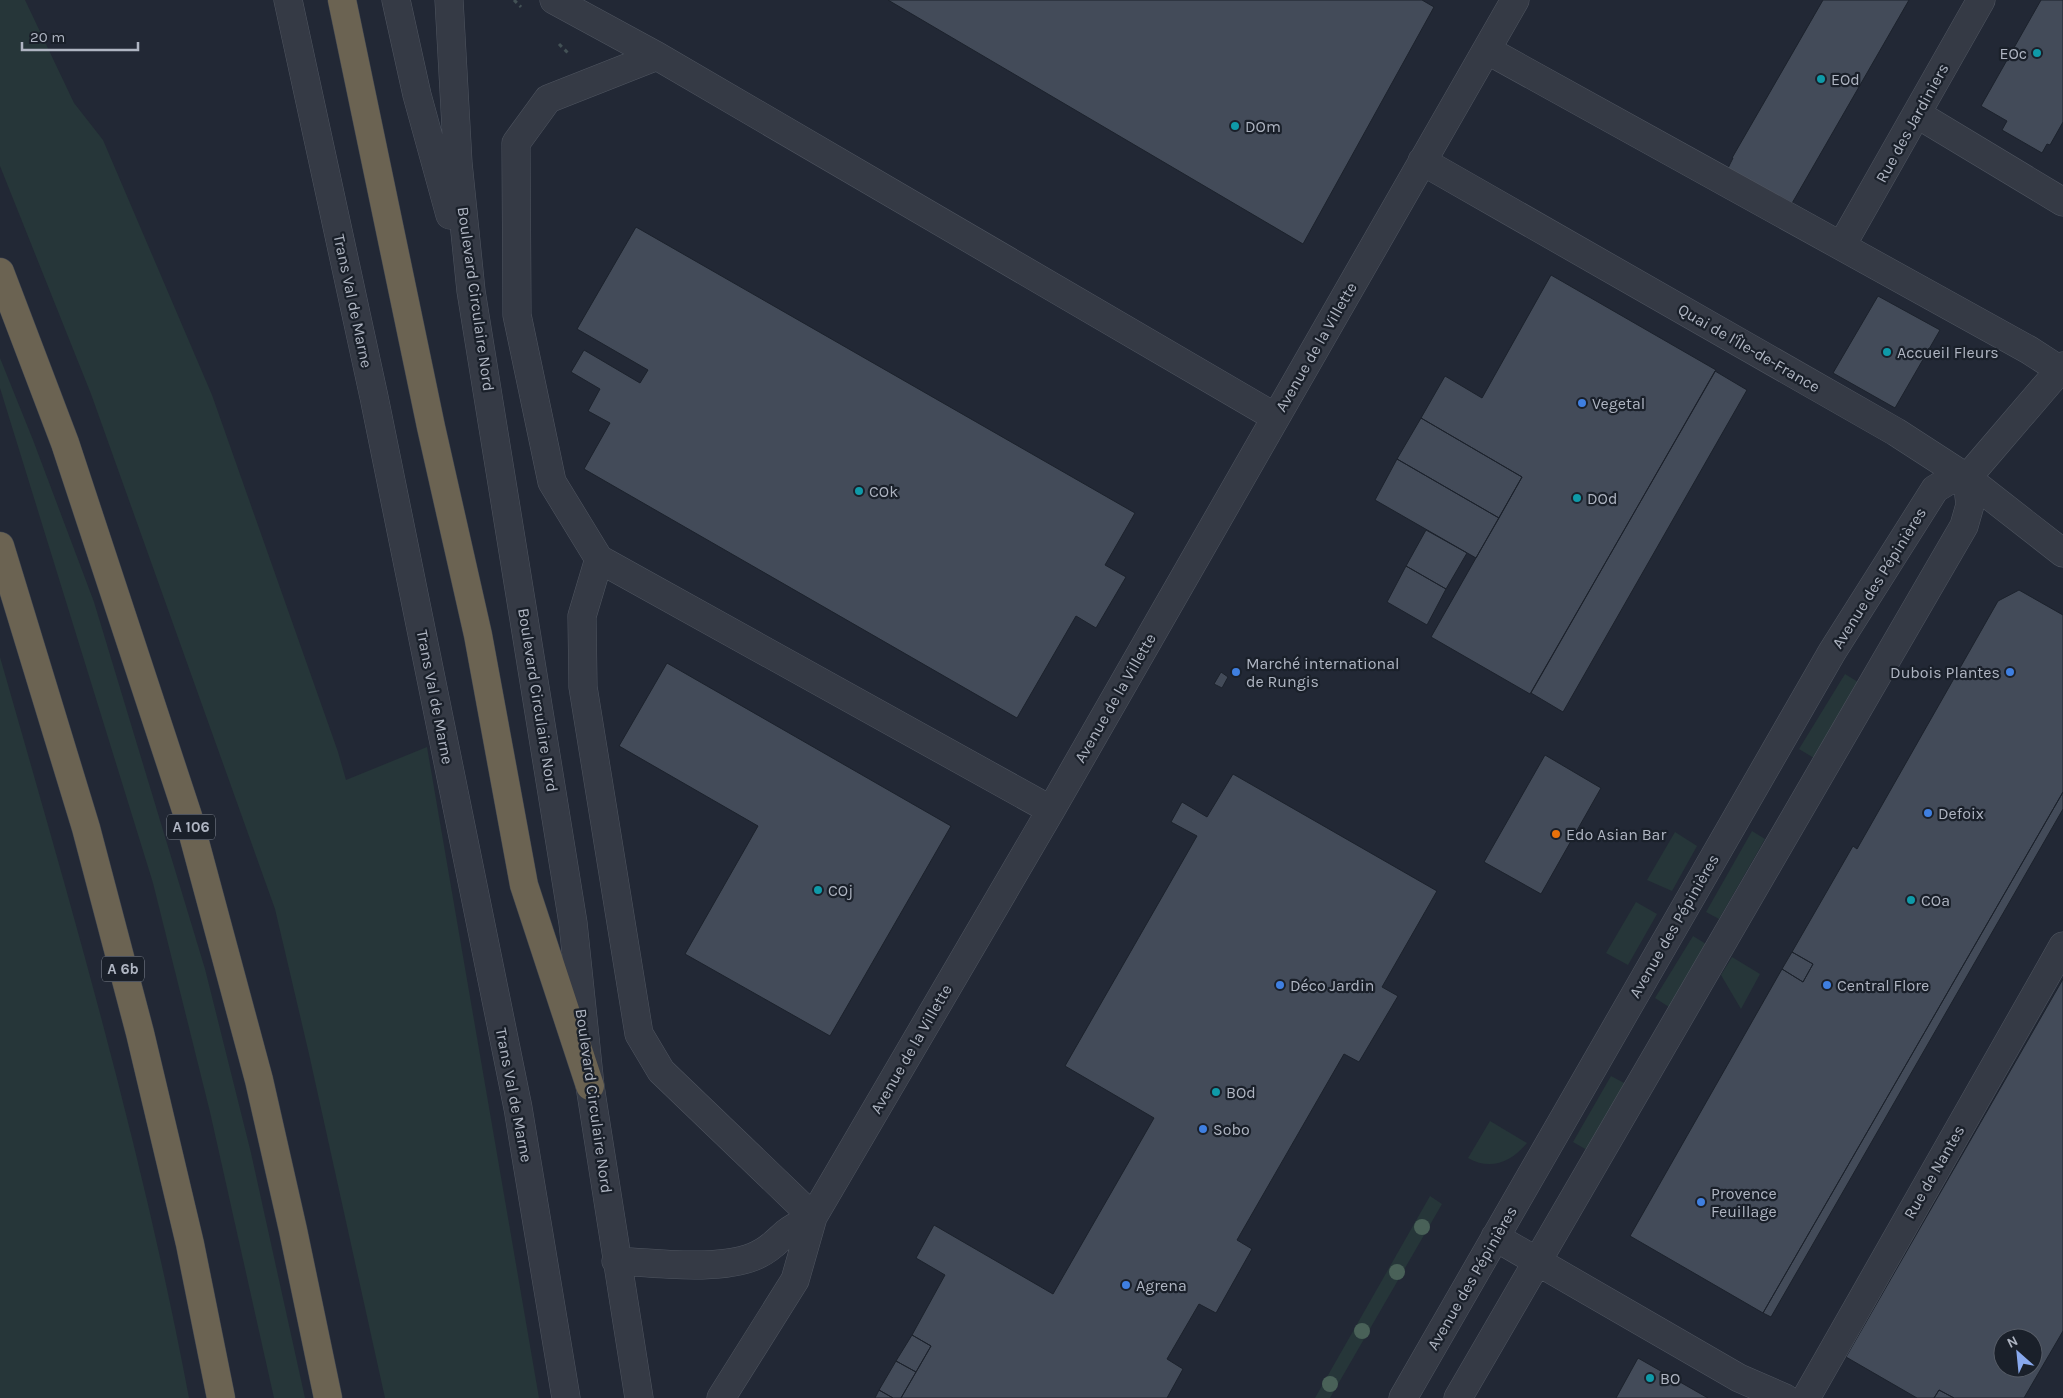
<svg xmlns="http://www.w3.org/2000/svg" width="2063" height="1398" font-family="Karla,sans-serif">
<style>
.green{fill:#263639}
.building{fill:#434b59;stroke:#1c222c;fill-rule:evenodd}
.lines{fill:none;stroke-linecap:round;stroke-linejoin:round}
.minor-casing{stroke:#4f5560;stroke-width:29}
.highway-casing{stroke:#3f4550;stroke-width:29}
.path{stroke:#435155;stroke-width:3;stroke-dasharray:4 4;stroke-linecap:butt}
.minor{stroke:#353a45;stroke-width:28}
.highway{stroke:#6b6352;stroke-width:28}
.tree{fill:#496158}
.culture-dot{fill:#0f9aa8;stroke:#1a202a;stroke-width:2}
.shop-dot{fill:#3f7fe0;stroke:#1a202a;stroke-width:2}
.food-dot{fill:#e8710a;stroke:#1a202a;stroke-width:2}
.labels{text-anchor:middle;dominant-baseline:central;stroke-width:4.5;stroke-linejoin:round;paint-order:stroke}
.shield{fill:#1a202a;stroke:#828894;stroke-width:1}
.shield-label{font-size:15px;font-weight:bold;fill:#afb5c2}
.poi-label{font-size:16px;fill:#afb5c2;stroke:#1a202a;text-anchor:start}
.street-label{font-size:16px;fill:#afb5c2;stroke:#1a202a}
</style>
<rect width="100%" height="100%" fill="#222835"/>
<!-- green -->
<path class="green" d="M 0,0 L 25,0 L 74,103 L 103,140 L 212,395 L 338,752 L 346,780 L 427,747 L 539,1398 L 385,1398 L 309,1054 L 275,909 L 91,394 L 0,166 Z
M 0,358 L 33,440 L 94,602 L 205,969 L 251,1153 L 305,1398 L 274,1398 L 210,1112 L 153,883 L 0,388 Z
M 0,657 C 70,902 142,1147 189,1398 L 0,1398 Z
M 1845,674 L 1858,682 L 1814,758 L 1799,749 Z
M 1752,831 L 1765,839 L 1719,919 L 1706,912 Z
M 1675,832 L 1697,846 L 1672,891 L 1647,880 Z
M 1636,902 L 1657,914 L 1628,965 L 1606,953 Z
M 1693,936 L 1706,944 L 1669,1007 L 1655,998 Z
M 1732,957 L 1760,974 L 1741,1009 L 1721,975 Z
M 1611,1076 L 1626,1084 L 1587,1150 L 1573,1142 Z
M 1490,1121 L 1527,1143 C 1511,1162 1491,1171 1468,1158 Z
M 1430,1196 L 1442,1204 L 1330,1398 L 1315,1398 Z"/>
<!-- building -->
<path class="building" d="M 888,0 L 1422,0 L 1434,7 L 1303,244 Z
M 1823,0 L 1909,0 L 1791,205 L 1728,168 L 1733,158 L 1732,158 Z
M 2041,0 L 2063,0 L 2063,122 L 2050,145 L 2047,144 L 2042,153 L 2002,130 L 2007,121 L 1981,106 Z
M 636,227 L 1135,513 L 1105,565 L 1126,577 L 1096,628 L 1076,616 L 1017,718 L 584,469 L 610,423 L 588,411 L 600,389 L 571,372 L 584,350 L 640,383 L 648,370 L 577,329 Z
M 1551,275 L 1716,370 L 1530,694 L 1431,637 L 1522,477 L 1421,418 L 1445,376 L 1482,398 Z
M 1878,296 L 1940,330 L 1895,408 L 1833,373 Z
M 1715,371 L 1747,390 L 1563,712 L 1531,693 Z
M 1421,418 L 1522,477 L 1499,518 L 1397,459 Z
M 1397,459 L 1499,518 L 1476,558 L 1375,500 Z
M 1426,530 L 1467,553 L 1446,589 L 1406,566 Z
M 1406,566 L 1446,589 L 1427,625 L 1387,602 Z
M 2019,590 L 2063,615 L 2063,792 L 1763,1313 L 1630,1236 L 1782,969 L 1803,982 L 1813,964 L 1792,952 L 1853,846 L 1857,849 L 1998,601 Z
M 667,663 L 951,826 L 830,1036 L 685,954 L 758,826 L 619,746 Z
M 1221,672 L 1228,677 L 1222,688 L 1214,684 Z
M 1545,755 L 1601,788 L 1541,894 L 1484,862 Z
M 1233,774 L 1437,891 L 1382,987 L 1398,996 L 1359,1062 L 1344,1054 L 1237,1240 L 1252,1249 L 1216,1313 L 1199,1304 L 1167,1359 L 1183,1369 L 1167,1398 L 901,1398 L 931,1346 L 912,1335 L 945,1275 L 916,1258 L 934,1225 L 1053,1294 L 1154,1118 L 1065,1066 L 1197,836 L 1171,822 L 1182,802 L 1207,817 Z
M 2063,792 L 2063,809 L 1771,1317 L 1763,1313 Z
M 1792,952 L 1813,964 L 1803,982 L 1782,969 Z
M 2063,979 L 2063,1331 L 2024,1398 L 1954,1398 L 1939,1390 L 1934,1398 L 1917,1398 L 1846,1357 ZM 2003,1338 L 2033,1338 L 2033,1368 L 2003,1368 Z
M 912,1335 L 931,1346 L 916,1372 L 896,1361 Z
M 1638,1358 L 1708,1398 L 1616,1398 Z
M 896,1361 L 916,1372 L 901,1398 L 893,1398 L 879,1390 Z
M 879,1390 L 893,1398 L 875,1398 Z
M 1939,1390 L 1954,1398 L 1934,1398 Z"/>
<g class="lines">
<!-- minor casing -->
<g class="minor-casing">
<path id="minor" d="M 288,0 L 374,397 L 518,1108 L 566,1398
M 396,0 L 417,95 L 450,215
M 449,0 L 458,163 L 471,291 L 573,923 L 590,1086 L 639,1398
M 554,0 L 657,56
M 1487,50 L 2029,350 L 2063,372
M 1917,114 L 2063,202
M 1422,161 L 1896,432 L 1967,478 L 2063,553
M 1842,245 L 1981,0
M 599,559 L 1051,810
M 813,1217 L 661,1071 L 639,1034 L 583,687 L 582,616 L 599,559 L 552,482 L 517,315 L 516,143 L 548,99 L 657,56 L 1275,417
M 1495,1237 L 1739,1378 L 1785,1398
M 616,1261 C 655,1263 725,1272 759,1254 C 770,1249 777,1241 786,1233 C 794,1227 804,1222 813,1217
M 721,1398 L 795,1280 L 813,1217 L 1051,810 L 1515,0
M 1403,1398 L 1832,652 L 1935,489 L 1948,481 L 1967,478 L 2063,366
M 1458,1398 L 1964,526 L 1970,505 L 1967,478
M 1806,1398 L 2063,946"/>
</g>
<!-- highway casing -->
<g class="highway-casing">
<path id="highway" d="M 342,0 L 431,427 L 478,635 L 524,885 L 590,1086
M 0,272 L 65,443 L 188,816 L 259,1080 L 293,1230 L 328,1398
M 0,546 L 86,828 L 140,1033 L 190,1244 L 221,1398"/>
</g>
<!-- path -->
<path class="path" d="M 514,0 L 521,7
M 559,44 L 569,54"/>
<!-- minor -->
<use href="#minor" class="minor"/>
<!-- highway -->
<use href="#highway" class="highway"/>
</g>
<!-- trees -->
<g class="tree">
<circle cx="1422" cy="1227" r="8"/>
<circle cx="1397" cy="1272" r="8"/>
<circle cx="1362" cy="1331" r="8"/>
<circle cx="1330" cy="1384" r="8"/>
</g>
<!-- markers -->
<g class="culture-dot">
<circle cx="2037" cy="53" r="5"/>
<circle cx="1821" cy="79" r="5"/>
<circle cx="1235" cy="126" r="5"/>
<circle cx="1887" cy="352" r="5"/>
<circle cx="859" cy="491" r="5"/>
<circle cx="1577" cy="498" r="5"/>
<circle cx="818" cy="890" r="5"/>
<circle cx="1911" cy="900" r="5"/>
<circle cx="1216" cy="1092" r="5"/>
<circle cx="1650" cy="1378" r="5"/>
</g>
<g class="shop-dot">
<circle cx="1582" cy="403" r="5"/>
<circle cx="1236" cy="672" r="5"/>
<circle cx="2010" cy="672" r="5"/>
<circle cx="1928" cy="813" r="5"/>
<circle cx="1280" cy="985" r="5"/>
<circle cx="1827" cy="985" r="5"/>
<circle cx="1203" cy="1129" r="5"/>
<circle cx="1701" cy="1202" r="5"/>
<circle cx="1126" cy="1285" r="5"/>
</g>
<circle class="food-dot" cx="1556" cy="834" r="5"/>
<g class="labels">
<!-- shield labels -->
<g class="shield">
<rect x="167" y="814.5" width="48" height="25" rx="4"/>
<rect x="102" y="956.5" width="42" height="25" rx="4"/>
</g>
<g class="shield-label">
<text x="191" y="827">A 106</text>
<text x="123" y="969">A 6b</text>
</g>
<!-- poi labels -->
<g class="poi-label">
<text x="2027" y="53" text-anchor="end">EOc</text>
<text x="1831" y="79">EOd</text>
<text x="1245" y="126">DOm</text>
<text x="1897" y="352">Accueil Fleurs</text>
<text x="1592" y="403">Vegetal</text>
<text x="869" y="491">COk</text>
<text x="1587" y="498">DOd</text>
<text x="1246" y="663">Marché international<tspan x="1246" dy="18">de Rungis</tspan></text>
<text x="2000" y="672" text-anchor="end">Dubois Plantes</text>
<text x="1938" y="813">Defoix</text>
<text x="1566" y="834">Edo Asian Bar</text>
<text x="828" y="890">COj</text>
<text x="1921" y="900">COa</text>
<text x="1290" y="985">Déco Jardin</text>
<text x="1837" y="985">Central Flore</text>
<text x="1226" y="1092">BOd</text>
<text x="1213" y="1129">Sobo</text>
<text x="1711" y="1193">Provence<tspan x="1711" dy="18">Feuillage</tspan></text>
<text x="1136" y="1285">Agrena</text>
<text x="1660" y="1378">BO</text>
</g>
<!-- street labels -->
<g class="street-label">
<text transform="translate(1912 123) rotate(-61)">Rue des Jardiniers</text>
<text transform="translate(476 299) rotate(82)">Boulevard Circulaire Nord</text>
<text transform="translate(353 301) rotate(78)">Trans Val de Marne</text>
<text transform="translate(1316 347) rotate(-60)">Avenue de la Villette</text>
<text transform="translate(1749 348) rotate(30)">Quai de l'Île-de-France</text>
<text transform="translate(1879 578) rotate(-58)">Avenue des Pépinières</text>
<text transform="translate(435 697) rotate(79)">Trans Val de Marne</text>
<text transform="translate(1115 698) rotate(-60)">Avenue de la Villette</text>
<text transform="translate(538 700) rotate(81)">Boulevard Circulaire Nord</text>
<text transform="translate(1674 926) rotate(-60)">Avenue des Pépinières</text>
<text transform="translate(911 1049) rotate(-60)">Avenue de la Villette</text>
<text transform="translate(514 1095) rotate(79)">Trans Val de Marne</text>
<text transform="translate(594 1101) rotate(82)">Boulevard Circulaire Nord</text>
<text transform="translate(1934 1172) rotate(-60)">Rue de Nantes</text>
<text transform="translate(1472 1278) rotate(-60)">Avenue des Pépinières</text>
</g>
</g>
<!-- north arrow -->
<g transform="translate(2018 1353) rotate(333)"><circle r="24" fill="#1a202a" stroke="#565c67"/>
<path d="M0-4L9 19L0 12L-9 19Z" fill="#89a9ed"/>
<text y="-8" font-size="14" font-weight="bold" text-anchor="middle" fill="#afb5c2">N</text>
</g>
<!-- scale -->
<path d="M22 42v8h116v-8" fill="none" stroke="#afb5c2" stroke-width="2.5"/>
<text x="30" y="42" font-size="15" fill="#afb5c2" stroke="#1a202a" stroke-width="4" paint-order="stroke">20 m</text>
</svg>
